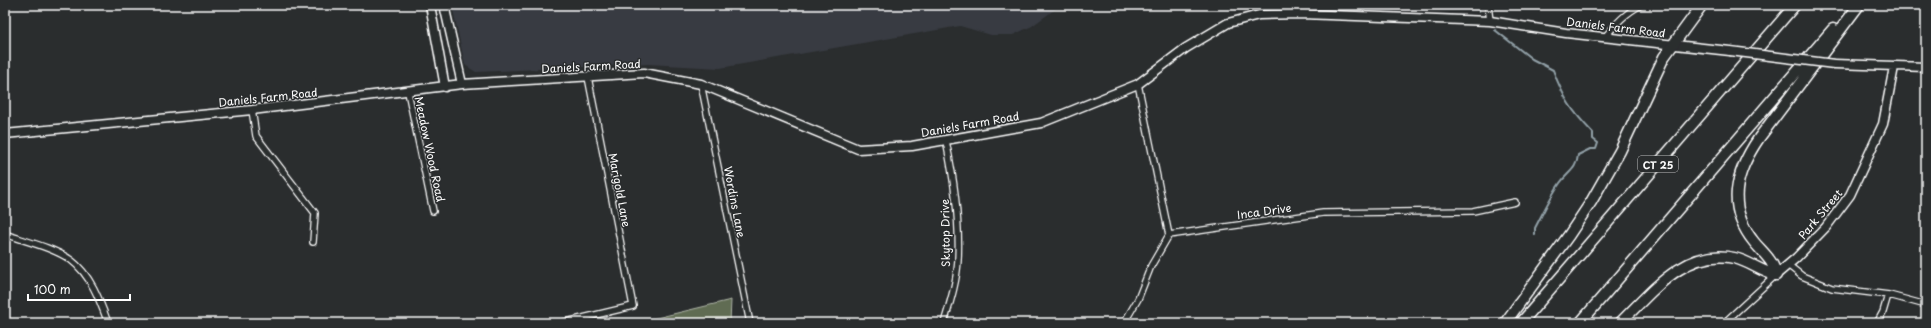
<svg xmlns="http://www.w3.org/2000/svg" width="1931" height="328" font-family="'Playpen Sans',sans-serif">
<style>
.built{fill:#383b42}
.green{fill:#616c53;stroke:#b0b6a9}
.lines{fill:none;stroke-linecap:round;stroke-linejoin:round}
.stream{stroke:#92a1a8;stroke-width:2}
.street-casing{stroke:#fff;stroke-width:8}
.secondary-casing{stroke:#fff;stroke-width:11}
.highway-casing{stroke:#fff;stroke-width:13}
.street{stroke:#2a2d2e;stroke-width:5.5}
.secondary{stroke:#2a2d2e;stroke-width:8}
.highway{stroke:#2a2d2e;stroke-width:10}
.secondary-bridge-casing{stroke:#fff;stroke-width:11;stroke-linecap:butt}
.secondary-bridge{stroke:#2a2d2e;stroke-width:8}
.labels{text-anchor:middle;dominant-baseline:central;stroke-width:3;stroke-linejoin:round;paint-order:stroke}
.shield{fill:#2a2d2e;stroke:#bfc0c0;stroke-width:1}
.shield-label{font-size:10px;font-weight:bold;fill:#fff}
.street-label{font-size:11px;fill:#fff;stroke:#2a2d2e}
</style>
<rect width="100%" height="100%" fill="#2a2d2e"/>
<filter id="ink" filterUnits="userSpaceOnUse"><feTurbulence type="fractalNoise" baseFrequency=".025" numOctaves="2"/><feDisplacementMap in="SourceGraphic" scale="8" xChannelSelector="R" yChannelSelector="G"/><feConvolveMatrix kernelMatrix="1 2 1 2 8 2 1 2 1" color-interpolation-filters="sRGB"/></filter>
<g filter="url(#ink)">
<!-- built -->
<path class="built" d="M 452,5 L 1061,5 L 1032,26 L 1013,35 L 991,35 L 960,26 L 720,68 L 648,64 L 476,72 L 465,65 Z"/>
<!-- green -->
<path class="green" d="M 731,300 L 730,323 L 648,323 L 648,320 Z"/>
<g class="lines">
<!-- stream -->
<path class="stream" d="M 1478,5 L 1479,11
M 1495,30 L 1532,59 L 1553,70 C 1564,99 1571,110 1593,133 L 1593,139 L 1598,143 L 1596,149 L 1590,149 L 1578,155 C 1577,169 1568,172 1560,183 C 1550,197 1543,213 1535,228 L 1535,235"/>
<!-- street casing -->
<g class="street-casing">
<path id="street" d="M 1488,5 L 1490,21
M 1605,37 C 1616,24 1625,13 1641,5
M 701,84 L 750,323
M 1138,84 L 1169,235
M 408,92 L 433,211
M 252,110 L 256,136 L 315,213 L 313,242
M 5,234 C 25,241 54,248 71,260 C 91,275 100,301 108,323
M 1169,235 L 1323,213 L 1473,211 L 1515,202
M 1788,265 L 1802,276 L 1832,288 L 1889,295 L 1926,305
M 562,323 L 633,306 L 588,77
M 944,323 C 950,303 957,281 958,260 C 960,220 954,179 946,141
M 1124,323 L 1138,299 L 1151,266 L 1169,235
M 1724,323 L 1776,275
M 1877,323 L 1883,312 L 1888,295"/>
</g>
<!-- secondary casing -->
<g class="secondary-casing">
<path id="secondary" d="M 430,5 L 445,87
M 444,5 L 462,84
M 1834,64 L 1926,67
M 5,134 L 252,110 L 462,84 L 644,73 L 701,84 L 858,149 L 912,146 L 1041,123 L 1138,84 L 1186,48 L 1228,23 L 1259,15 L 1302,14 L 1490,21 L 1566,33 L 1730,51
M 1776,275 L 1796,258 L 1826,227 L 1850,195 L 1883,124 L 1894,67"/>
</g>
<!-- highway casing -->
<g class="highway-casing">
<path id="highway" d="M 1505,323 L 1569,235 L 1591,202 L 1620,151 L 1664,57 L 1702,5
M 1521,323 L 1795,5
M 1580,323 L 1833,29
M 1620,323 C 1651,293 1684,248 1734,258 C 1749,261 1761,272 1776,275 C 1774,261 1763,253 1754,242 C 1726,207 1735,173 1759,138 L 1859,5"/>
</g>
<!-- street -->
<use href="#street" class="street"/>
<!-- secondary -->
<use href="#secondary" class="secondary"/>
<!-- highway -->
<use href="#highway" class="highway"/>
<!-- secondary-bridge casing -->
<g class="secondary-bridge-casing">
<path id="secondary-bridge" d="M 1730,51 L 1834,64"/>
</g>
<!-- secondary-bridge -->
<use href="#secondary-bridge" class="secondary-bridge"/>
</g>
</g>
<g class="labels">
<!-- shield labels -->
<rect class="shield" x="1638" y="156" width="40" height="16" rx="3"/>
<g class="shield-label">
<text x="1658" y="164">CT 25</text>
</g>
<!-- street labels -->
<g class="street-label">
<text transform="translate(1616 27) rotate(7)">Daniels Farm Road</text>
<text transform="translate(591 66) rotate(-3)">Daniels Farm Road</text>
<text transform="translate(268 97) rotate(-6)">Daniels Farm Road</text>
<text transform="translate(970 124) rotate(-10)">Daniels Farm Road</text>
<text transform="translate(430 149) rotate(78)">Meadow Wood Road</text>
<text transform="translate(620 190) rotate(79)">Marigold Lane</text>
<text transform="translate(735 202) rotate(79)">Wordins Lane</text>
<text transform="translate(1264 211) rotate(-8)">Inca Drive</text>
<text transform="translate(1820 214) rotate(-50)">Park Street</text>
<text transform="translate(945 233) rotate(-91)">Skytop Drive</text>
</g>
</g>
<!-- margin -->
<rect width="1931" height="328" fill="none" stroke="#2a2d2e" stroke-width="20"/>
<rect x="10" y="10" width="1911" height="308" fill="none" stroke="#fff" stroke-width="1.5" filter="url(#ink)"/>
<!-- scale -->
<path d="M28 294v6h102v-6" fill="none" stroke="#ffffff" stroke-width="2"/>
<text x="34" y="294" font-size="12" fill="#ffffff" stroke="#2a2d2e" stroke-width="3" paint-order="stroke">100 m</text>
</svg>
